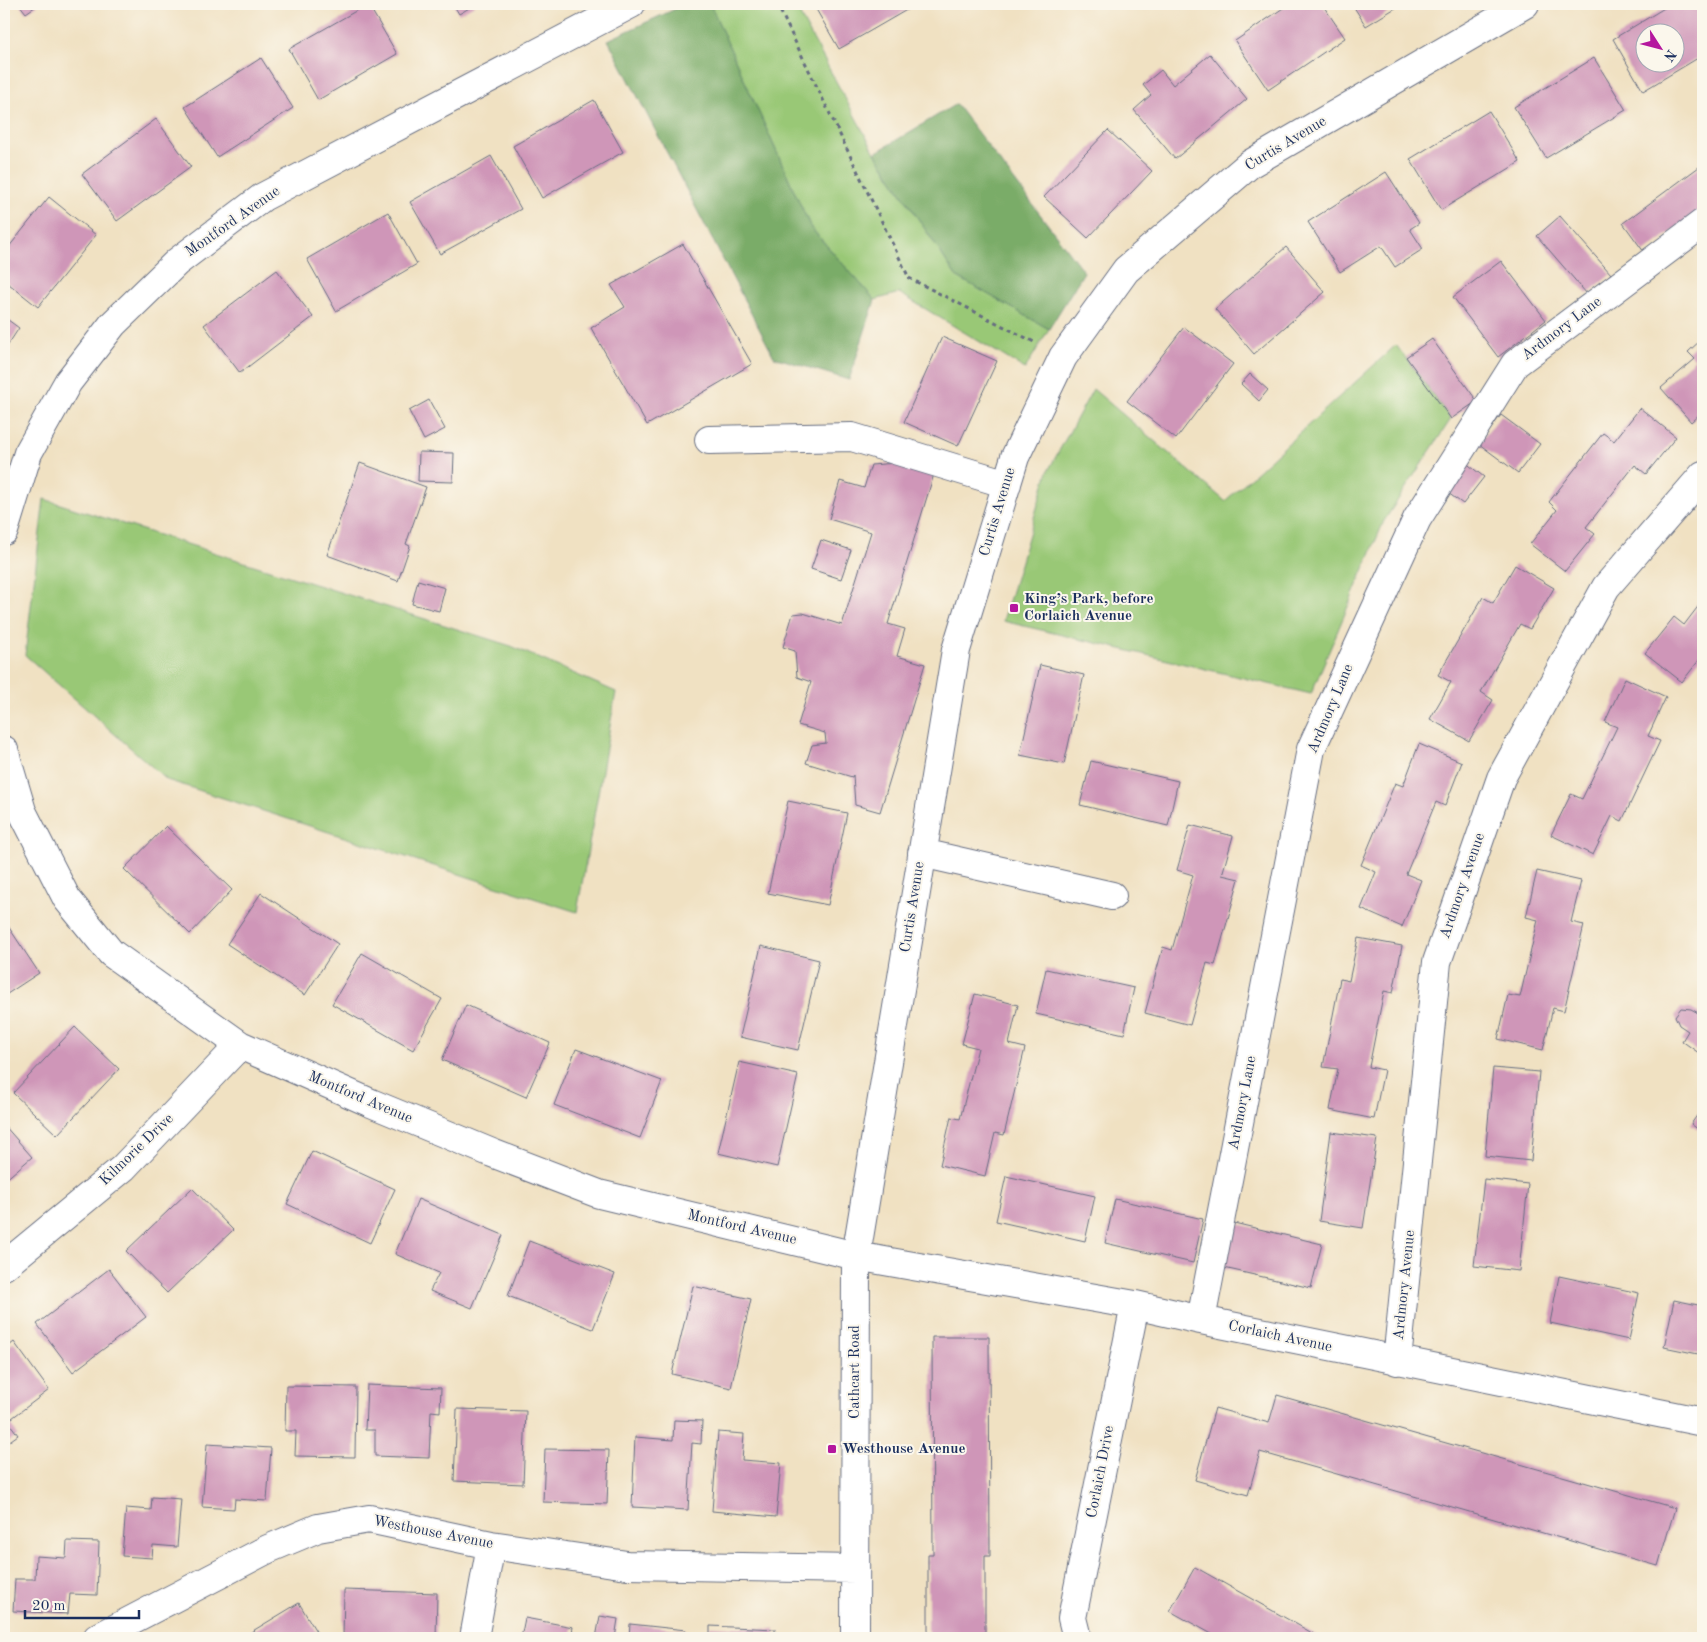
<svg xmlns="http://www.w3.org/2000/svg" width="1707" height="1642" font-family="'Old Standard TT',serif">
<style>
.green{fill:#99c876;stroke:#5a7c6a}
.forest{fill:#7aac67;stroke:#4a6e62}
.building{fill:#cf96b8;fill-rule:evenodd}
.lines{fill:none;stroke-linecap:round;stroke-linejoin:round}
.minor-casing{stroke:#666d81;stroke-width:30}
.path{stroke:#666d81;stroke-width:3;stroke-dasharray:4 4;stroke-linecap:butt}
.minor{stroke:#fff;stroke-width:28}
.poi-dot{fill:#b5179e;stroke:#fbf7ec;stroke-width:2}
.labels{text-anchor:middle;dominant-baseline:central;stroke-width:4;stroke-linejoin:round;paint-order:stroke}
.street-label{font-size:15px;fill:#1b2f5e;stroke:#fbf7ec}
.poi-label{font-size:15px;font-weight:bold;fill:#1b2f5e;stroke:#fbf7ec;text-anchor:start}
</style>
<rect width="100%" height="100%" fill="#fbf7ec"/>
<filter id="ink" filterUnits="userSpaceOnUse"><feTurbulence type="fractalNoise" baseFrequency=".02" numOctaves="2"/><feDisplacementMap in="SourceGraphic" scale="10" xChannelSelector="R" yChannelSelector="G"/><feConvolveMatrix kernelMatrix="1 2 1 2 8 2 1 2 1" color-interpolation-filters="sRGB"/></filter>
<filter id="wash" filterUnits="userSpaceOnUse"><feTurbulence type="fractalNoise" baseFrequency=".0096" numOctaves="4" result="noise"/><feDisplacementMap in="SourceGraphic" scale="20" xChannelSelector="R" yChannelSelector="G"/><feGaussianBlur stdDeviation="1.12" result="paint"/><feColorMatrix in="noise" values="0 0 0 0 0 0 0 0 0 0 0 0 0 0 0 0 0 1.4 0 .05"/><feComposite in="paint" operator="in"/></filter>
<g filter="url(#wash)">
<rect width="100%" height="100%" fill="#f0e1c2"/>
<!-- green -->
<path class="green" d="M 710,4 L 794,4 L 875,153 L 956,276 L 1049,329 L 1025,369 L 899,293 L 875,300 L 811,228 Z
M 1396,345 L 1451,419 L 1384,521 L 1311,694 L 1003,621 L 1048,471 L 1093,389 L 1225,501 Z
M 44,499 L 511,646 L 616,692 L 577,912 L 167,780 L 25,655 Z"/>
<!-- forest -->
<path class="forest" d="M 686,4 L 710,4 L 811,228 L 875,300 L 849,380 L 774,357 L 608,40 Z
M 956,104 L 1084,272 L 1049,329 L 956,276 L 875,153 Z"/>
<g id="blocks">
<!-- building -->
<path class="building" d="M 19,4 L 39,4 L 26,13 Z
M 368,4 L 397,54 L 318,100 L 289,49 Z
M 453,4 L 476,4 L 459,14 Z
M 813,4 L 917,4 L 839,49 Z
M 1289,4 L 1322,4 L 1345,38 L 1268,90 L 1235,41 Z
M 1352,4 L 1402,4 L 1366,26 Z
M 1671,4 L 1700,4 L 1703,9 L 1703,55 L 1643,91 L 1613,39 ZM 1644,32 L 1674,32 L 1674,62 L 1644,62 Z
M 1210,54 L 1247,99 L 1175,159 L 1134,110 L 1151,95 L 1143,85 L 1161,70 L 1173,85 Z
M 261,58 L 293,108 L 217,157 L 185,107 Z
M 1594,58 L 1626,110 L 1546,158 L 1514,107 Z
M 594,100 L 623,152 L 542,198 L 513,146 Z
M 1489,111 L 1520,162 L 1441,210 L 1410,159 Z
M 156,119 L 191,167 L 117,221 L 82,174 Z
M 1108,130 L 1152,171 L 1088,238 L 1044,197 Z
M 491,156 L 521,209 L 440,254 L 410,202 Z
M 1703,164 L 1703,208 L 1644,252 L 1623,223 Z
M 1386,172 L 1419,223 L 1410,229 L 1423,249 L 1395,267 L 1381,246 L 1340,272 L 1308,222 Z
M 49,197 L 96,235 L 38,307 L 4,280 L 4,253 Z
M 388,212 L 417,264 L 336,311 L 307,259 Z
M 1560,216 L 1611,274 L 1587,294 L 1537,236 Z
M 683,244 L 752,364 L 647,425 L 591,328 L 625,307 L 611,285 Z
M 1286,247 L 1325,292 L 1254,354 L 1215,309 Z
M 1501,261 L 1546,320 L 1498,357 L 1453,297 Z
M 277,270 L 313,317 L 240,373 L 204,325 Z
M 4,317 L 19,328 L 4,351 Z
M 1184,327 L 1233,364 L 1176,439 L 1127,401 Z
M 942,337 L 997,361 L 958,446 L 904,422 Z
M 1703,338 L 1703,411 L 1691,422 L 1661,388 L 1695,359 L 1688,352 Z
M 1432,339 L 1477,401 L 1451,419 L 1406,357 Z
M 1250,374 L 1268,390 L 1259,401 L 1241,384 Z
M 429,400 L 445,429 L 424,440 L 409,411 Z
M 1640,408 L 1676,437 L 1646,474 L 1635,465 L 1586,527 L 1595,534 L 1565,571 L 1530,544 L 1557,510 L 1549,502 L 1603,433 L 1614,441 Z
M 1501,415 L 1540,444 L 1518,473 L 1479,444 Z
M 419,452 L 454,453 L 453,482 L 418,481 Z
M 1465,462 L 1484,477 L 1463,504 L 1444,490 Z
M 360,463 L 426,487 L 406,544 L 410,546 L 398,581 L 327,555 Z
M 896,463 L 934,474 L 888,624 L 905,629 L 897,656 L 925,664 L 880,812 L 855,805 L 853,775 L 852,777 L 806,763 L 812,745 L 826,743 L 825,733 L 798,725 L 811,682 L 797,677 L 795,651 L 783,647 L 793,614 L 803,613 L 842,625 L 871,532 L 829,519 L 840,481 L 864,488 L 871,465 Z
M 821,540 L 851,550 L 841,579 L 811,569 Z
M 1515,565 L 1554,588 L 1530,629 L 1520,624 L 1481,692 L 1493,700 L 1469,741 L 1430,719 L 1451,682 L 1438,675 L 1483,597 L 1493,603 Z
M 418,580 L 445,588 L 439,611 L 412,604 Z
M 1703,600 L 1703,655 L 1682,682 L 1645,653 L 1674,617 L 1684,625 Z
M 1040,665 L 1084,675 L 1064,764 L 1020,755 Z
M 1625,678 L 1666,697 L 1648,736 L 1660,741 L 1622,821 L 1612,816 L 1593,855 L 1551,835 L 1571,794 L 1582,799 L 1617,727 L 1605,722 Z
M 1419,744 L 1462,762 L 1445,806 L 1436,802 L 1406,874 L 1421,880 L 1402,927 L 1361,909 L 1376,872 L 1361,865 L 1395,783 L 1403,786 Z
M 1091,761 L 1178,781 L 1168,826 L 1080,805 Z
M 788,801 L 847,813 L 828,905 L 768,893 Z
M 1190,825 L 1233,836 L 1222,875 L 1239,879 L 1215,965 L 1207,963 L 1190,1025 L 1145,1013 L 1163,947 L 1172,950 L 1193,875 L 1177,870 Z
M 166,826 L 232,890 L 190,934 L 124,869 Z
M 1537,871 L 1581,881 L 1571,922 L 1584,925 L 1564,1011 L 1553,1008 L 1543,1050 L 1498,1039 L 1508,995 L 1520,997 L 1538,920 L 1526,917 Z
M 261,893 L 338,944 L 305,995 L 227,944 Z
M 4,920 L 39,973 L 4,996 Z
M 1358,938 L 1402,946 L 1393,993 L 1384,991 L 1369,1067 L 1384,1070 L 1374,1119 L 1330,1110 L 1338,1069 L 1323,1067 L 1340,979 L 1349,981 Z
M 761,946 L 819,960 L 798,1050 L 740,1037 Z
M 362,953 L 442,999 L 413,1050 L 332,1004 Z
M 1046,969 L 1134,988 L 1124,1034 L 1036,1014 Z
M 975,994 L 1018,1005 L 1009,1044 L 1025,1048 L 1004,1135 L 995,1133 L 985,1176 L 940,1165 L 951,1117 L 960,1119 L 978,1048 L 962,1044 Z
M 466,1005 L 550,1043 L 526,1097 L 442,1060 Z
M 1681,1008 L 1691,1009 L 1700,1014 L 1703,1009 L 1703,1056 L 1682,1041 L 1688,1031 L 1679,1025 L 1675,1016 Z
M 75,1027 L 119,1069 L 57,1135 L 13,1093 Z
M 576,1049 L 662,1081 L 640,1138 L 554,1105 Z
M 739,1062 L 798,1075 L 777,1167 L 718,1153 Z
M 1493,1068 L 1539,1072 L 1531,1161 L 1485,1156 Z
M 1703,1107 L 1703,1133 L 1691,1124 Z
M 4,1125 L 32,1157 L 4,1181 Z
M 1331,1132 L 1377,1138 L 1363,1228 L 1319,1221 Z
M 312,1151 L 395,1189 L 370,1243 L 287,1204 Z
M 1006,1176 L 1095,1196 L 1085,1241 L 996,1221 Z
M 1484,1179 L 1528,1184 L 1519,1271 L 1474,1266 Z
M 192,1188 L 233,1230 L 167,1293 L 126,1251 Z
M 418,1199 L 503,1235 L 472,1308 L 430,1291 L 439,1273 L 395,1254 Z
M 1115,1199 L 1203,1219 L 1193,1263 L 1105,1243 Z
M 1234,1223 L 1322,1244 L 1311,1288 L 1224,1268 Z
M 529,1241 L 615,1274 L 593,1329 L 508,1296 Z
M 109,1269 L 146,1317 L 73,1372 L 37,1324 Z
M 1559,1276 L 1639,1293 L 1629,1340 L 1550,1323 Z
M 693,1286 L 751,1299 L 731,1388 L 672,1374 Z
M 1674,1300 L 1703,1306 L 1703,1355 L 1664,1347 Z
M 932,1337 L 989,1337 L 990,1556 L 985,1556 L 985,1638 L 928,1638 L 928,1554 L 933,1554 Z
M 14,1342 L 49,1390 L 8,1421 L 18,1435 L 4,1445 L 4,1350 Z
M 367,1385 L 441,1388 L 440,1412 L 431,1411 L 429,1458 L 375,1456 L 375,1430 L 365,1430 Z
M 286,1386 L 356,1387 L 355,1457 L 295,1456 L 296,1431 L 285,1431 Z
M 1277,1395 L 1675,1508 L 1658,1566 L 1260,1452 L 1248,1495 L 1195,1480 L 1215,1408 L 1269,1423 Z
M 457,1409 L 526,1411 L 523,1484 L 454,1481 Z
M 674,1420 L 702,1421 L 701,1444 L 692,1443 L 688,1510 L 632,1507 L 635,1437 L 673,1440 Z
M 718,1432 L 744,1434 L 742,1460 L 781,1463 L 776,1517 L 712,1511 Z
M 207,1444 L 271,1448 L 267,1501 L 235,1499 L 234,1509 L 202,1507 Z
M 545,1449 L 609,1450 L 607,1504 L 543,1502 Z
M 152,1497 L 181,1499 L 177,1547 L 153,1545 L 152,1558 L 122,1556 L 126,1508 L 151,1510 Z
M 67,1541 L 99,1542 L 97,1595 L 70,1594 L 68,1614 L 13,1611 L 15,1579 L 35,1579 L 36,1556 L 66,1558 Z
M 1195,1567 L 1321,1638 L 1219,1638 L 1170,1611 Z
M 344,1590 L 437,1593 L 436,1638 L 343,1638 Z
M 299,1603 L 320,1638 L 255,1638 L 251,1632 Z
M 600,1616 L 618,1619 L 615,1638 L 596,1638 Z
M 525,1618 L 573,1627 L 571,1638 L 521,1638 Z
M 630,1624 L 686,1630 L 685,1638 L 629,1638 Z
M 710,1626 L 775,1629 L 775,1638 L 710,1638 Z"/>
</g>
</g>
<g filter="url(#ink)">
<use href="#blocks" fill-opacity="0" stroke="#666d81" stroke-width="1"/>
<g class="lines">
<!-- minor casing -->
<g class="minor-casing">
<path id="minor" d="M 709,440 L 852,437 L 1007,484
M 4,531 L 28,453 L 68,382 L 113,324 L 177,262 L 263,197 L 631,4
M 4,750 L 22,811 L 67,899 L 111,953 L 240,1045 L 371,1103 L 492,1153 L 599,1194 L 856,1256 L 1135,1305 L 1201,1320 L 1703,1422
M 922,853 L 1112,896
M 4,1266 L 123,1168 L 240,1045
M 1201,1320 L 1311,749 L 1417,519 L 1515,364 L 1703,223
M 1397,1361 L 1437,962 L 1501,778 L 1606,587 L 1703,475
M 97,1638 L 268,1549 L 318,1528 L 369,1519 L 491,1545 L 627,1565 L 855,1569
M 474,1638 L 491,1545
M 855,1638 L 856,1256 L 956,650 L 1015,457 L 1063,357 L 1126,270 L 1250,164 L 1525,4
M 1077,1638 L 1072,1618 L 1135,1305"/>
</g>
<!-- path -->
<path class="path" d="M 777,4 L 909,278 L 1034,342"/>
<!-- minor -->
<use href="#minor" class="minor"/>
</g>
</g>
<!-- markers -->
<g class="poi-dot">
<rect x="1009" y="603" width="10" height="10" rx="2.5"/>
<rect x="827" y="1444" width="10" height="10" rx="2.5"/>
</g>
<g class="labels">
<!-- street labels -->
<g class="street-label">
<text transform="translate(1286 144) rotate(-31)">Curtis Avenue</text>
<text transform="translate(233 222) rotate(-35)">Montford Avenue</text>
<text transform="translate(1562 329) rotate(-37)">Ardmory Lane</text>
<text transform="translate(998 512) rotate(-73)">Curtis Avenue</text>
<text transform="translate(1331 709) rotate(-67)">Ardmory Lane</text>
<text transform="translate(1463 886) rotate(-71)">Ardmory Avenue</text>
<text transform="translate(913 907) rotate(-81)">Curtis Avenue</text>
<text transform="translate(360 1098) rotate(23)">Montford Avenue</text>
<text transform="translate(1243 1103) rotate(-79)">Ardmory Lane</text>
<text transform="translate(137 1150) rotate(-44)">Kilmorie Drive</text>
<text transform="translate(742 1228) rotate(13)">Montford Avenue</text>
<text transform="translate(1405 1285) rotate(-84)">Ardmory Avenue</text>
<text transform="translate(1280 1337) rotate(12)">Corlaich Avenue</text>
<text transform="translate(855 1372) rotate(-90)">Cathcart Road</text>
<text transform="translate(1101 1472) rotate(-79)">Corlaich Drive</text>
<text transform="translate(433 1533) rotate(11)">Westhouse Avenue</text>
</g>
<!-- poi labels -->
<g class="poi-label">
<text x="1024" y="599">King’s Park, before<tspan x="1024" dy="17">Corlaich Avenue</tspan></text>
<text x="842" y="1449">Westhouse Avenue</text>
</g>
</g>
<!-- margin -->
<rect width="1707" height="1642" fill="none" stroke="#fbf7ec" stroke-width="20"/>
<!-- north arrow -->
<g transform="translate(1660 48) rotate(126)"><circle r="24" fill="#fbf7ec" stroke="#a1a7b3"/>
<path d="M0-4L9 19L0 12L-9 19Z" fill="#b5179e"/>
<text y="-8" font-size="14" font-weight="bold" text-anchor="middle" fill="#1b2f5e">N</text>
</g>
<!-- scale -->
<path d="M25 1610v8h114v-8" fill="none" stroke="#1b2f5e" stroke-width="2.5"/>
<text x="32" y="1610" font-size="15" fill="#1b2f5e" stroke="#fbf7ec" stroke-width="4" paint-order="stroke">20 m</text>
</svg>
